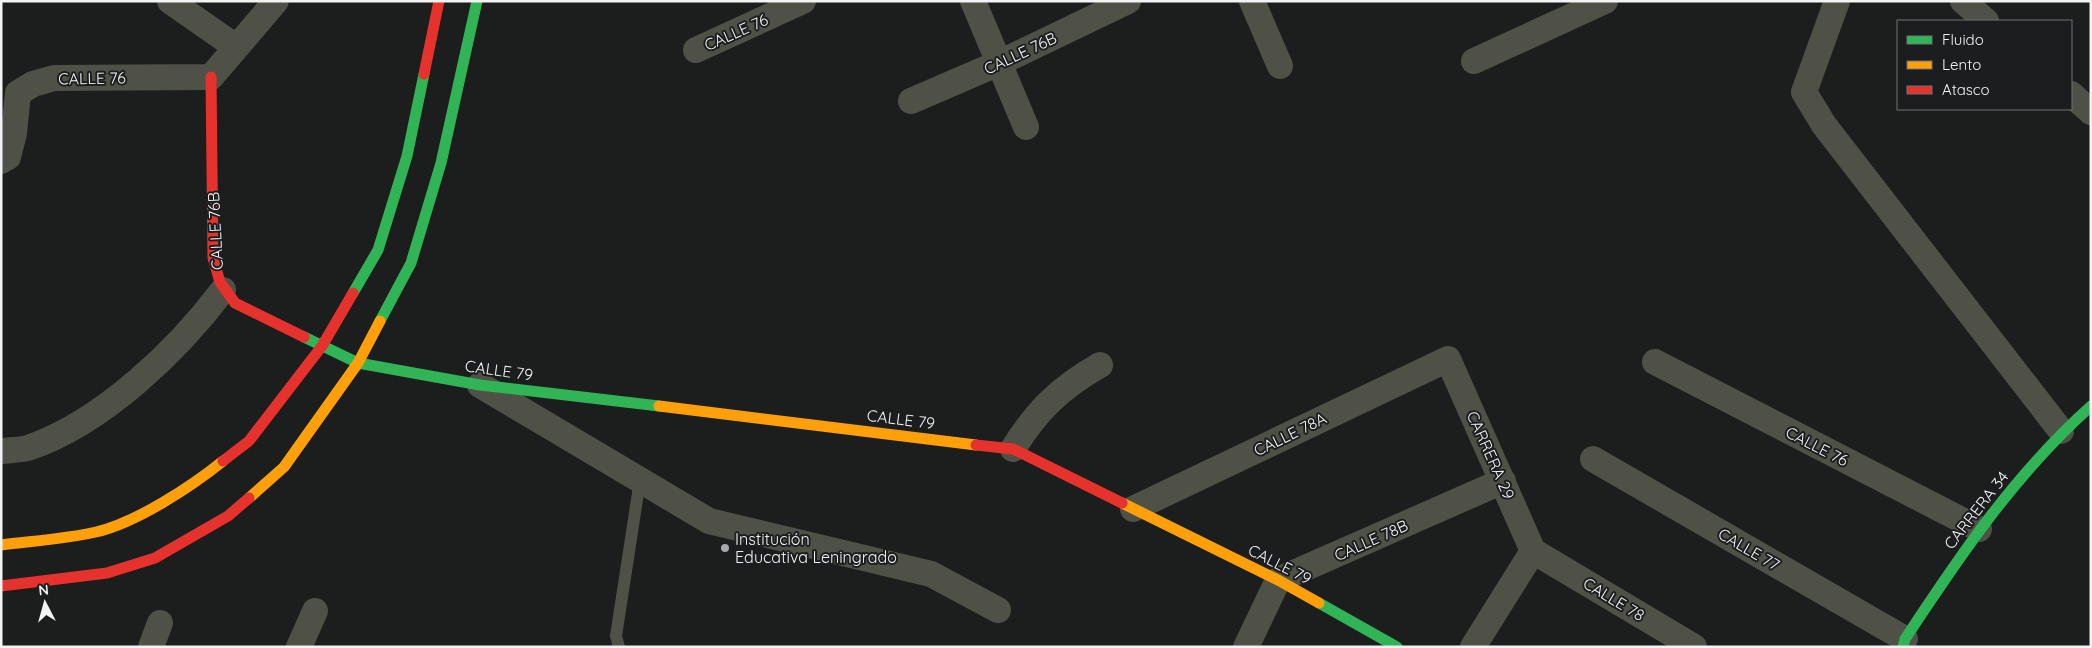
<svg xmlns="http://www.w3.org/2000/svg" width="2092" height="648" font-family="Quicksand,sans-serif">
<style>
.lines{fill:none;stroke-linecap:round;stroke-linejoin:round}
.lane{stroke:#4f5147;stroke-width:12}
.street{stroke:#4f5147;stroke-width:26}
.fast{stroke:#30b455;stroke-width:11}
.slow{stroke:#ff9f0a;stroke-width:11}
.jam{stroke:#e5322d;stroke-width:11}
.poi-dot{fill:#a6a8a9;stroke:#1b1d1e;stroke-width:2}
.labels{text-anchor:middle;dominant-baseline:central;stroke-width:4;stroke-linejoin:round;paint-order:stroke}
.street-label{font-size:16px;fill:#f1f3f4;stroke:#1b1d1e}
.poi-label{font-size:16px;fill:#f1f3f4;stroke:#1b1d1e;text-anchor:start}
</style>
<rect width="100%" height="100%" fill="#1c1d1d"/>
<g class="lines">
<!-- lane -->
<path class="lane" d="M 619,647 L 616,636 L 640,480"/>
<!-- street -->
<path class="street" d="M 170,1 L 236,47
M 973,1 L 1026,127
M 1252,1 L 1280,66
M 1837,1 L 1804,92 L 1824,125 L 2061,431
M 1963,1 L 1986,21
M 696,50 L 803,1
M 1474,61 L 1605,1
M 2071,94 L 2091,112
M 911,101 L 999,63 L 1128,1
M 1,161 L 8,157 L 14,133 L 18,93 L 33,84 L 54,78 L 211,77 L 276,1
M 1655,362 L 1979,529
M 480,385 L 709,521 L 931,574 L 998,610
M 1013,449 C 1037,410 1060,388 1100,365
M 1,451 C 10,450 20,450 28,448 C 102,423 177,351 223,290
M 1593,459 L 1905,639
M 1133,509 L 1448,359 L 1533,551
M 1533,551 L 1694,647
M 151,647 L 160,623
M 299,647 L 315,611
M 1246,647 L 1278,580 L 1503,481
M 1473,647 L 1533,551"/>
<!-- fast -->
<path class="fast" d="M 353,293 L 378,250 L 407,156 L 424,74
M 380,321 L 411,263 L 441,163 L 477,1
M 304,337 L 358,363 L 480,385 L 659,406
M 1319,603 L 1397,647
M 1903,647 L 1905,639 C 1961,554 2015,474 2091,406"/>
<!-- slow -->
<path class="slow" d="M 659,406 L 976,445
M 249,498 L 284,467 L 358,363 L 380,321
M 1122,503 L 1278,580 L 1319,603
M 1,545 C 32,541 65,539 96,532 C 136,523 192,486 223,461"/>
<!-- jam -->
<path class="jam" d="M 424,74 L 439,1
M 211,77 L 213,258 L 220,282 L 235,303 L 304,337
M 976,445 L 1013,449 L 1122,503
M 223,461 L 249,441 L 322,346 L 353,293
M 1,586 L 107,573 L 155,558 L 228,516 L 249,498"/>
</g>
<!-- markers -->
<circle class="poi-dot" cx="725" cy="548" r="5"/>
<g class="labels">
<!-- street labels -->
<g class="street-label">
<text transform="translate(736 32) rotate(-24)">CALLE 76</text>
<text transform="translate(1020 53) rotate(-25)">CALLE 76B</text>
<text transform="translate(92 78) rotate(-1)">CALLE 76</text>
<text transform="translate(215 231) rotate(-93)">CALLE 76B</text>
<text transform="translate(499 370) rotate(8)">CALLE 79</text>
<text transform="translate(901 419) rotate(7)">CALLE 79</text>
<text transform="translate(1290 434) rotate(-26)">CALLE 78A</text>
<text transform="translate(1817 446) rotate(27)">CALLE 76</text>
<text transform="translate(1491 455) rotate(66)">CARRERA 29</text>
<text transform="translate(1976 510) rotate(-52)">CARRERA 34</text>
<text transform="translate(1371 540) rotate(-24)">CALLE 78B</text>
<text transform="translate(1749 549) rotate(30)">CALLE 77</text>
<text transform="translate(1280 564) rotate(27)">CALLE 79</text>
<text transform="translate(1614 599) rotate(31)">CALLE 78</text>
</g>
<!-- poi labels -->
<g class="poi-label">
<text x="735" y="539">Institución<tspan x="735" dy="18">Educativa Leningrado</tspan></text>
</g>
</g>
<!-- border -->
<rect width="2092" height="648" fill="none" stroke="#f1f3f4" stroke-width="5"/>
<!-- legend -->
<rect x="1897" y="20" width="175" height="90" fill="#1b1d1e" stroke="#717374"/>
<rect x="1907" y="36" width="25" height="8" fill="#30b455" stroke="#717374"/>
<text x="1942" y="45" font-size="15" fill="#f1f3f4">Fluido</text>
<rect x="1907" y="61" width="25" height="8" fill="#ff9f0a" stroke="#717374"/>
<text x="1942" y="70" font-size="15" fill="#f1f3f4">Lento</text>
<rect x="1907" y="86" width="25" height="8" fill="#e5322d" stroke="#717374"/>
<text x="1942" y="95" font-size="15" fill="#f1f3f4">Atasco</text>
<!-- north arrow -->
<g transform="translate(45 603) rotate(354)" stroke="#1b1d1e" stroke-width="4" paint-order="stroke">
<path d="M0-4L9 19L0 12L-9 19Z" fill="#f1f3f4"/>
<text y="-8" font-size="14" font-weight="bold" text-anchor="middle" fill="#f1f3f4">N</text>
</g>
</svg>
